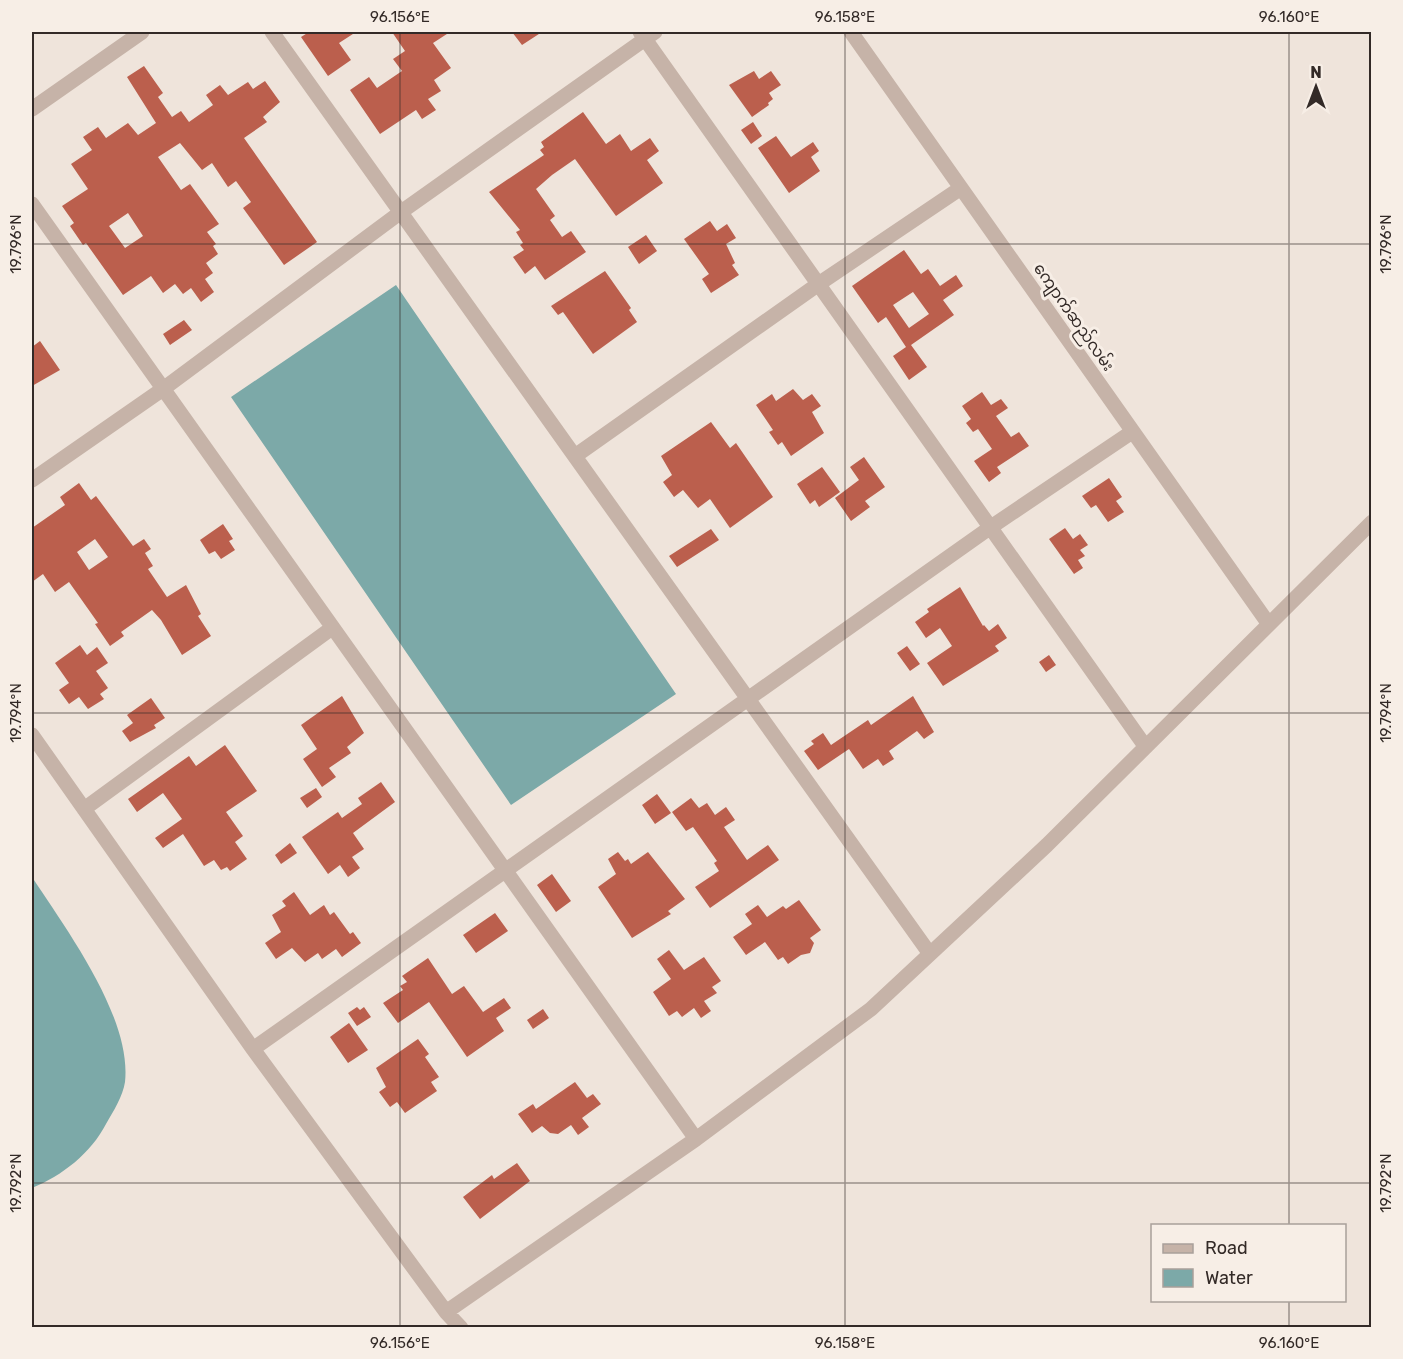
<svg xmlns="http://www.w3.org/2000/svg" width="1403" height="1359" font-family="Rubik,'Noto Sans Myanmar',sans-serif">
<style>
.water{fill:#7ca9a8}
.building{fill:#bb5f4d;fill-rule:evenodd}
.lines{fill:none;stroke-linecap:round;stroke-linejoin:round}
.minor{stroke:#c6b3a8;stroke-width:15}
.ticks{fill:none;stroke:#332a27;stroke-width:1.5;stroke-opacity:0.45}
.labels{text-anchor:middle;dominant-baseline:central;stroke-width:6;stroke-linejoin:round;paint-order:stroke}
.street-label{font-size:16px;fill:#332a27;stroke:#f7eee6}
.neatline{fill:none;stroke:#332a27;stroke-width:2}
.ticks-label{font-size:15px;text-anchor:middle;fill:#332a27}
</style>
<rect width="100%" height="100%" fill="#efe4db"/>
<!-- water -->
<path class="water" d="M 396,285 L 676,694 L 511,805 L 231,397 Z
M 32,877 C 66,929 132,1017 125,1082 C 123,1096 113,1112 106,1124 C 91,1153 62,1176 32,1188 Z"/>
<!-- building -->
<path class="building" d="M 309,32 L 356,32 L 339,43 L 351,60 L 328,76 L 301,37 Z
M 392,32 L 450,32 L 433,43 L 451,68 L 434,80 L 441,91 L 428,99 L 436,110 L 422,119 L 416,110 L 380,134 L 350,90 L 369,77 L 377,88 L 402,71 L 393,59 L 405,51 Z
M 512,32 L 542,32 L 522,45 Z
M 144,66 L 163,93 L 158,97 L 172,117 L 181,111 L 189,122 L 213,105 L 206,95 L 220,85 L 228,95 L 248,82 L 253,89 L 265,81 L 280,102 L 263,117 L 267,122 L 244,138 L 317,242 L 284,265 L 243,208 L 251,202 L 236,181 L 228,187 L 212,163 L 202,170 L 180,143 L 158,157 L 181,190 L 190,184 L 219,224 L 207,232 L 216,244 L 213,246 L 218,254 L 206,263 L 213,273 L 205,279 L 214,292 L 201,302 L 191,288 L 183,294 L 175,284 L 163,293 L 151,276 L 123,295 L 86,243 L 83,245 L 70,226 L 74,223 L 62,206 L 88,189 L 71,164 L 92,150 L 83,137 L 98,127 L 106,138 L 128,123 L 138,135 L 156,123 L 127,77 ZM 128,213 L 143,236 L 125,248 L 109,226 Z
M 754,71 L 759,79 L 771,71 L 781,85 L 769,93 L 773,99 L 768,103 L 769,105 L 752,117 L 729,85 Z
M 583,112 L 606,144 L 620,134 L 631,151 L 650,138 L 659,151 L 647,160 L 663,183 L 616,216 L 575,159 L 552,175 L 536,189 L 555,216 L 550,220 L 562,237 L 571,231 L 586,252 L 545,280 L 535,266 L 525,274 L 513,257 L 524,250 L 520,245 L 523,243 L 516,232 L 520,230 L 489,192 L 544,155 L 540,150 L 544,147 L 541,142 Z
M 753,122 L 762,136 L 751,144 L 741,130 Z
M 776,136 L 791,157 L 813,142 L 819,151 L 811,157 L 820,171 L 789,193 L 758,148 Z
M 710,221 L 717,231 L 727,224 L 736,238 L 726,244 L 735,263 L 732,265 L 739,275 L 711,293 L 702,279 L 709,274 L 684,239 Z
M 646,235 L 657,251 L 639,264 L 628,247 Z
M 904,250 L 921,274 L 928,269 L 940,286 L 956,275 L 963,286 L 943,300 L 954,315 L 911,345 L 927,367 L 909,380 L 893,356 L 906,347 L 886,317 L 878,323 L 852,286 ZM 913,292 L 929,314 L 909,328 L 893,305 Z
M 605,271 L 631,308 L 629,310 L 637,322 L 593,354 L 563,312 L 558,315 L 551,306 Z
M 184,320 L 192,330 L 170,345 L 163,334 Z
M 40,341 L 60,370 L 32,386 L 32,347 Z
M 793,389 L 803,400 L 812,394 L 821,406 L 812,412 L 824,433 L 791,456 L 782,442 L 778,445 L 769,432 L 773,430 L 756,405 L 772,394 L 776,401 Z
M 982,392 L 991,405 L 1001,399 L 1008,408 L 996,416 L 1011,437 L 1019,432 L 1029,446 L 997,467 L 1001,473 L 989,482 L 974,461 L 992,449 L 978,429 L 973,432 L 966,423 L 971,419 L 962,406 Z
M 711,422 L 730,448 L 736,443 L 773,497 L 730,528 L 710,499 L 698,508 L 683,490 L 674,497 L 663,482 L 672,475 L 661,456 Z
M 864,457 L 885,487 L 865,501 L 870,507 L 851,521 L 835,498 L 859,480 L 850,467 Z
M 822,467 L 840,492 L 819,507 L 815,500 L 810,504 L 797,484 Z
M 1109,478 L 1122,497 L 1116,501 L 1124,512 L 1108,522 L 1096,505 L 1091,508 L 1082,496 Z
M 79,483 L 91,500 L 96,496 L 133,546 L 144,539 L 151,549 L 145,553 L 153,566 L 148,569 L 167,597 L 186,585 L 201,614 L 198,616 L 211,636 L 182,655 L 161,620 L 152,610 L 121,632 L 124,636 L 110,646 L 95,624 L 98,623 L 69,582 L 55,592 L 43,574 L 32,582 L 32,528 L 65,505 L 60,497 ZM 95,539 L 108,557 L 89,570 L 77,552 Z
M 223,524 L 233,539 L 229,541 L 235,550 L 221,559 L 215,551 L 209,554 L 200,540 Z
M 1065,528 L 1073,539 L 1080,534 L 1088,545 L 1080,550 L 1085,556 L 1078,560 L 1083,568 L 1074,574 L 1049,539 Z
M 711,529 L 719,540 L 677,567 L 669,556 Z
M 960,587 L 983,626 L 984,625 L 989,631 L 998,624 L 1007,638 L 995,646 L 999,651 L 943,686 L 927,663 L 952,646 L 940,628 L 926,638 L 915,622 L 929,612 L 927,609 Z
M 80,645 L 87,655 L 97,647 L 108,663 L 96,671 L 108,688 L 100,694 L 104,699 L 88,709 L 79,697 L 69,704 L 59,690 L 69,683 L 55,663 Z
M 907,646 L 920,664 L 910,671 L 897,653 Z
M 1049,655 L 1056,665 L 1046,672 L 1039,662 Z
M 342,696 L 364,733 L 347,747 L 351,753 L 329,768 L 336,777 L 322,787 L 303,759 L 317,749 L 301,725 Z
M 913,696 L 934,732 L 924,739 L 917,731 L 889,751 L 894,759 L 883,766 L 878,759 L 863,769 L 849,749 L 818,770 L 804,751 L 814,744 L 811,741 L 823,733 L 831,745 L 868,720 L 871,725 Z
M 151,698 L 165,718 L 154,725 L 156,728 L 130,742 L 122,731 L 133,723 L 127,715 Z
M 225,745 L 257,791 L 226,812 L 243,836 L 235,842 L 247,859 L 230,871 L 227,867 L 221,870 L 214,860 L 204,866 L 183,834 L 163,848 L 155,838 L 182,819 L 163,793 L 137,812 L 128,799 L 189,756 L 196,766 Z
M 381,782 L 395,802 L 353,833 L 364,849 L 352,857 L 360,868 L 348,877 L 340,865 L 328,874 L 302,837 L 338,812 L 342,818 L 362,804 L 358,798 Z
M 316,788 L 322,797 L 307,808 L 300,798 Z
M 657,794 L 671,813 L 655,824 L 642,805 Z
M 691,798 L 699,808 L 707,803 L 715,815 L 726,807 L 735,820 L 724,827 L 747,860 L 768,845 L 779,860 L 710,908 L 695,887 L 719,871 L 714,863 L 717,861 L 693,827 L 686,831 L 672,812 Z
M 290,843 L 297,853 L 281,864 L 275,855 Z
M 618,852 L 625,861 L 628,859 L 631,864 L 648,852 L 685,899 L 668,911 L 671,914 L 632,938 L 598,887 L 616,874 L 608,859 Z
M 552,874 L 571,901 L 556,912 L 537,885 Z
M 294,892 L 310,915 L 324,905 L 330,915 L 334,912 L 350,934 L 353,932 L 361,943 L 342,957 L 336,949 L 322,959 L 318,953 L 305,962 L 292,948 L 276,959 L 265,943 L 281,932 L 272,915 L 286,906 L 282,901 Z
M 799,900 L 821,930 L 810,938 L 814,943 L 810,953 L 801,955 L 788,964 L 783,957 L 778,960 L 765,942 L 746,955 L 733,937 L 752,924 L 745,914 L 758,905 L 767,917 L 783,906 L 786,909 Z
M 495,913 L 508,931 L 476,953 L 463,935 Z
M 669,950 L 684,970 L 704,957 L 721,981 L 712,987 L 717,993 L 704,1001 L 711,1011 L 701,1018 L 694,1008 L 682,1017 L 677,1011 L 669,1016 L 653,992 L 671,979 L 657,959 Z
M 428,958 L 452,994 L 464,986 L 483,1012 L 504,998 L 511,1008 L 496,1018 L 504,1031 L 467,1057 L 429,1002 L 398,1023 L 383,1003 L 403,990 L 400,986 L 407,982 L 402,976 Z
M 357,1007 L 360,1010 L 364,1007 L 371,1017 L 357,1026 L 348,1013 Z
M 543,1009 L 549,1018 L 533,1029 L 527,1020 Z
M 349,1023 L 368,1050 L 348,1063 L 330,1037 Z
M 418,1039 L 429,1054 L 425,1057 L 439,1077 L 431,1082 L 437,1091 L 405,1113 L 397,1102 L 390,1107 L 379,1092 L 386,1087 L 376,1068 Z
M 575,1082 L 587,1098 L 593,1094 L 601,1104 L 582,1118 L 589,1127 L 578,1135 L 571,1125 L 558,1134 L 550,1133 L 542,1126 L 532,1133 L 518,1114 L 533,1104 L 536,1109 Z
M 517,1163 L 530,1181 L 480,1219 L 463,1197 L 492,1175 L 494,1179 Z"/>
<g class="lines">
<!-- minor -->
<path class="minor" d="M 272,32 L 930,954
M 640,32 L 1145,746
M 851,32 L 1268,623
M 32,109 L 142,32
M 32,204 L 696,1139
M 575,456 L 820,283 L 961,188
M 32,480 L 163,389 L 401,212 L 655,32
M 32,735 L 253,1049 L 446,1312 L 461,1328
M 84,809 L 332,628
M 253,1049 L 991,527 L 1132,432
M 446,1312 L 696,1139 L 871,1009 L 1047,845 L 1372,522"/>
</g>
<!-- ticks -->
<path class="ticks" d="M 400,32 L 400,1328M 845,32 L 845,1328M 1289,32 L 1289,1226M 32,244 L 1372,244M 32,713 L 1372,713M 32,1183 L 1372,1183M 1289,1300 L 1289,1328"/>
<g class="labels">
<!-- street labels -->
<g class="street-label">
<text transform="translate(1074 317) rotate(55)">ကျောက်ဆည်လမ်း</text>
</g>
</g>
<!-- border -->
<rect width="1403" height="1359" fill="none" stroke="#f7eee6" stroke-width="66"/>
<!-- legend -->
<rect x="1151" y="1224" width="195" height="78" fill="#f7eee6" stroke="#a9a09a" stroke-width="1.5"/>
<rect x="1163" y="1244" width="30" height="9" fill="#c6b3a8" stroke="#a9a09a" stroke-width="1.5"/>
<text x="1205" y="1254" font-size="18" fill="#332a27">Road</text>
<rect x="1163" y="1269" width="30" height="18" fill="#7ca9a8" stroke="#a9a09a" stroke-width="1.5"/>
<text x="1205" y="1284" font-size="18" fill="#332a27">Water</text>
<!-- north arrow -->
<g transform="translate(1316 87)" stroke="#f7eee6" stroke-width="4.5" paint-order="stroke">
<path d="M0-4.5L10 22L0 15L-10 22Z" fill="#332a27"/>
<text y="-9" font-size="16" font-weight="bold" text-anchor="middle" fill="#332a27">N</text>
</g>
<rect x="33" y="33" width="1337" height="1293" class="neatline"/>
<g class="ticks-label">
<text x="400" y="22">96.156°E</text>
<text x="845" y="22">96.158°E</text>
<text x="1289" y="22">96.160°E</text>
<text transform="translate(16 244) rotate(-90)" y="5">19.796°N</text>
<text transform="translate(1386 244) rotate(-90)" y="5">19.796°N</text>
<text transform="translate(16 713) rotate(-90)" y="5">19.794°N</text>
<text transform="translate(1386 713) rotate(-90)" y="5">19.794°N</text>
<text transform="translate(16 1183) rotate(-90)" y="5">19.792°N</text>
<text transform="translate(1386 1183) rotate(-90)" y="5">19.792°N</text>
<text x="400" y="1348">96.156°E</text>
<text x="845" y="1348">96.158°E</text>
<text x="1289" y="1348">96.160°E</text>
</g>
</svg>
